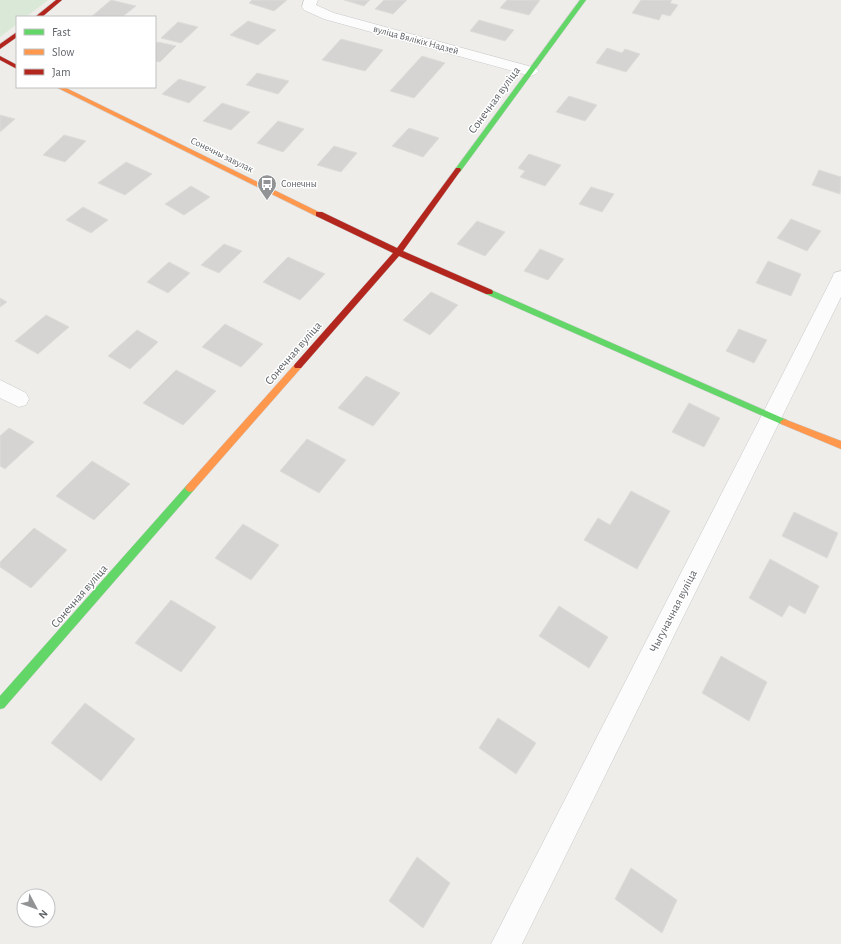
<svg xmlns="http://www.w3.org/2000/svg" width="841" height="944" font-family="'Alegreya Sans',sans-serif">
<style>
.green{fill:#dae9d7}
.building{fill:#d5d4d3;stroke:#dedcd9}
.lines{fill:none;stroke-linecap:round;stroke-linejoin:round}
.street-casing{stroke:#c9c9c9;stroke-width:1}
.fast-casing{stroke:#cbcbcb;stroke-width:1}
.slow-casing{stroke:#cbcbcb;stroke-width:1}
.jam-casing{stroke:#cbcbcb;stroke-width:1}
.street{fill:#fcfcfc;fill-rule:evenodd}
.fast{fill:#63d668;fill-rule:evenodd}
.slow{fill:#ff974d;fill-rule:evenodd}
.jam{fill:#b3261e;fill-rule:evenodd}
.labels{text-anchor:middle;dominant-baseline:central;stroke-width:3;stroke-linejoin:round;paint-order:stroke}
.far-street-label{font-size:10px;fill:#5f6367;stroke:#fff}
.far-poi-label{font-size:10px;fill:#5f6367;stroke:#fff;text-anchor:start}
.street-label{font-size:12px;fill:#5f6367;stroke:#fff}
</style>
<rect width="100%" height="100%" fill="#eeedea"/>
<!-- green -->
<path class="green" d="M 0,0 L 48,0 L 26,17 L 17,17 L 17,24 L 0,37 Z"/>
<!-- building -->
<path class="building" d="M 111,0 L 136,6 L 122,17 L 91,17 Z
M 252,0 L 287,0 L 274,11 L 249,3 Z
M 344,0 L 370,0 L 364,6 Z
M 384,0 L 407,0 L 393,14 L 375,9 Z
M 507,0 L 540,0 L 529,15 L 500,8 Z
M 641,0 L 672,0 L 670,3 L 678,5 L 670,16 L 662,14 L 659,20 L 632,13 Z
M 479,20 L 514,30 L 505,41 L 470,31 Z
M 248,21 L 276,30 L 258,45 L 230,35 Z
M 178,22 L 198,27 L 181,43 L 161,38 Z
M 341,39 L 383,50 L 365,71 L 322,60 Z
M 158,42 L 176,46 L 160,62 L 155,61 L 155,44 Z
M 607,48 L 622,53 L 625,49 L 640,54 L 626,72 L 596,63 Z
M 422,56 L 445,63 L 414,98 L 390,91 Z
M 257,73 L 289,81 L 278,94 L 246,85 Z
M 179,79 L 206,87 L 189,103 L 162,94 Z
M 569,96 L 597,105 L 585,121 L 556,112 Z
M 222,103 L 250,112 L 231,130 L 203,121 Z
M 0,115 L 15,119 L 0,132 Z
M 278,121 L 304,129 L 283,152 L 257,143 Z
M 409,128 L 439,138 L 423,157 L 392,146 Z
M 64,135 L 86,141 L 65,162 L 43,155 Z
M 334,146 L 357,153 L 341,172 L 317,165 Z
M 529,154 L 561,165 L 545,186 L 520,177 L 525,171 L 518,168 Z
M 126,162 L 152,174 L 125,195 L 98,183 Z
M 819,170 L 841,177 L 840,194 L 812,185 Z
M 191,186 L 210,197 L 184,215 L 165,204 Z
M 591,187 L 614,194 L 602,212 L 579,204 Z
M 83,207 L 108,220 L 91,233 L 66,220 Z
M 791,219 L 821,231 L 807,251 L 777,238 Z
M 477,221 L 505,232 L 485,256 L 457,244 Z
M 224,244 L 242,251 L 219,273 L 201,265 Z
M 540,249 L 564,259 L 548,280 L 524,271 Z
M 288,257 L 325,274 L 300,300 L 263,282 Z
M 768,261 L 801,274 L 791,296 L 756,283 Z
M 169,262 L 190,273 L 168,293 L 147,282 Z
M 431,292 L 458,305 L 430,335 L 403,320 Z
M 0,298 L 7,302 L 0,307 Z
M 46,315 L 69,327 L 38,354 L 15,341 Z
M 225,324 L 263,344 L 241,367 L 202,347 Z
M 739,329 L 767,340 L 754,363 L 726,351 Z
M 137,330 L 158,342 L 130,369 L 108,356 Z
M 176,370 L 216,391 L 183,425 L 143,403 Z
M 366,376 L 400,393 L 373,426 L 338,408 Z
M 689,403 L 720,418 L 704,447 L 672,432 Z
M 9,428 L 34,442 L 5,469 L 0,466 L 0,436 Z
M 307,439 L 346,460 L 319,493 L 280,471 Z
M 92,461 L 130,484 L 94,520 L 56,496 Z
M 631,491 L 670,511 L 637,569 L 584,540 L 598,518 L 610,525 Z
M 794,512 L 838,533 L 827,558 L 782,536 Z
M 243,524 L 279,545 L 251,580 L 215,558 Z
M 34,528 L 67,550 L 31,588 L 0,567 L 0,562 Z
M 770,559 L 819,586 L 805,614 L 789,605 L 782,617 L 749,598 Z
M 171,600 L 216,627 L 181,672 L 135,643 Z
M 559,606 L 608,637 L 589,668 L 539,636 Z
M 721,656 L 767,682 L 749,721 L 702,693 Z
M 85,703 L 135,739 L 101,781 L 51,743 Z
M 498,718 L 536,743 L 516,774 L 479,748 Z
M 417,857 L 450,883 L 423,928 L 389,901 Z
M 631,868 L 677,900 L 662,933 L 615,899 Z"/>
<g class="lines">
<!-- street casing -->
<g class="street-casing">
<path id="street" d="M 304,0 L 318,0 L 316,5 L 334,13 L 536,68 L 539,71 L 536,74 L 531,76 L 324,19 L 304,10 L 302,7 Z
M 841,271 L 841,297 L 522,944 L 491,944 L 832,278 L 834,273 Z
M 0,380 L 26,393 L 29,399 L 26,405 L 19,407 L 0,398 Z"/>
</g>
<!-- fast casing -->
<g class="fast-casing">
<path id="fast" d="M 580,0 L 586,0 L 460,172 L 456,172 L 456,168 Z
M 489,289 L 787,420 L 788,422 L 787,424 L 781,424 L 486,294 L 485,292 L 486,290 Z
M 190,484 L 193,485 L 195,488 L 193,491 L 4,708 L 0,709 L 0,696 L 187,485 Z"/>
</g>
<!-- slow casing -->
<g class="slow-casing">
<path id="slow" d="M 56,87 L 64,87 L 323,214 L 322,216 L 316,216 Z
M 298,363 L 301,364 L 302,366 L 301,368 L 193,491 L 190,492 L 187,491 L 185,488 L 187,485 L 295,364 Z
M 784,419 L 841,441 L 841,449 L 781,424 L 780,422 Z"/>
</g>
<!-- jam casing -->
<g class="jam-casing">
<path id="jam" d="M 56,0 L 62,0 L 42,17 L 35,17 Z
M 17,32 L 17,37 L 0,49 L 0,44 Z
M 0,56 L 17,65 L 17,69 L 0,60 Z
M 456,168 L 460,168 L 461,170 L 403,251 L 492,290 L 493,292 L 492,294 L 486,294 L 399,256 L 301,368 L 295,368 L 294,366 L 295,364 L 393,253 L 316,216 L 316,212 L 322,212 L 397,248 Z"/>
</g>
<!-- street -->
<use href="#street" class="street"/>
<!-- fast -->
<use href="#fast" class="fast"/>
<!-- slow -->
<use href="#slow" class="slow"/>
<!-- jam -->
<use href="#jam" class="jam"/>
</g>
<!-- icons -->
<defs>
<g id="bus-pin" transform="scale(1)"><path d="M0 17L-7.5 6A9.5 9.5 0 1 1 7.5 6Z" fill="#919395" stroke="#fff"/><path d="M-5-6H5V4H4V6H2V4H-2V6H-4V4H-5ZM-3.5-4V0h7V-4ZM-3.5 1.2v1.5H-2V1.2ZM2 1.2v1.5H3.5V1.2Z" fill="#fff"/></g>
</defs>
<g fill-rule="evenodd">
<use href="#bus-pin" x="267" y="184"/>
</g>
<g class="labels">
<!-- far-street labels -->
<g class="far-street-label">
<text transform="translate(416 40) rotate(15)">вуліца Вялікіх Надзей</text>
<text transform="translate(222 155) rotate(26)">Сонечны завулак</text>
</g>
<!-- far-poi labels -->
<g class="far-poi-label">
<text x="281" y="184">Сонечны</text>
</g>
<!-- street labels -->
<g class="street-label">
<text transform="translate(494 100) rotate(-54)">Сонечная вуліца</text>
<text transform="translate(293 353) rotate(-49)">Сонечная вуліца</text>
<text transform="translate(79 596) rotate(-49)">Сонечная вуліца</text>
<text transform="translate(673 611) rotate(-63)">Чыгуначная вуліца</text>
</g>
</g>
<!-- legend -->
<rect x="16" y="16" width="140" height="72" fill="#ffffff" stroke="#bfc1c2"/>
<rect x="24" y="29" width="20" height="6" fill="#63d668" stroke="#bfc1c2"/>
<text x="52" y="36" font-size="12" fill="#5f6367">Fast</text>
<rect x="24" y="49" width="20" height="6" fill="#ff974d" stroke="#bfc1c2"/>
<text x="52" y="56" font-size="12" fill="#5f6367">Slow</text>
<rect x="24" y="69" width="20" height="6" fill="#b3261e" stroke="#bfc1c2"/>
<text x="52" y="76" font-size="12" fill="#5f6367">Jam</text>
<!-- north arrow -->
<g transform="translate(36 908) rotate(131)"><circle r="19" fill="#ffffff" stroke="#bfc1c2"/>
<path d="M0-3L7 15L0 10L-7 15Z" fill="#919395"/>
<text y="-6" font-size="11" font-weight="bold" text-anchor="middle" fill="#5f6367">N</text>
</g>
</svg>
